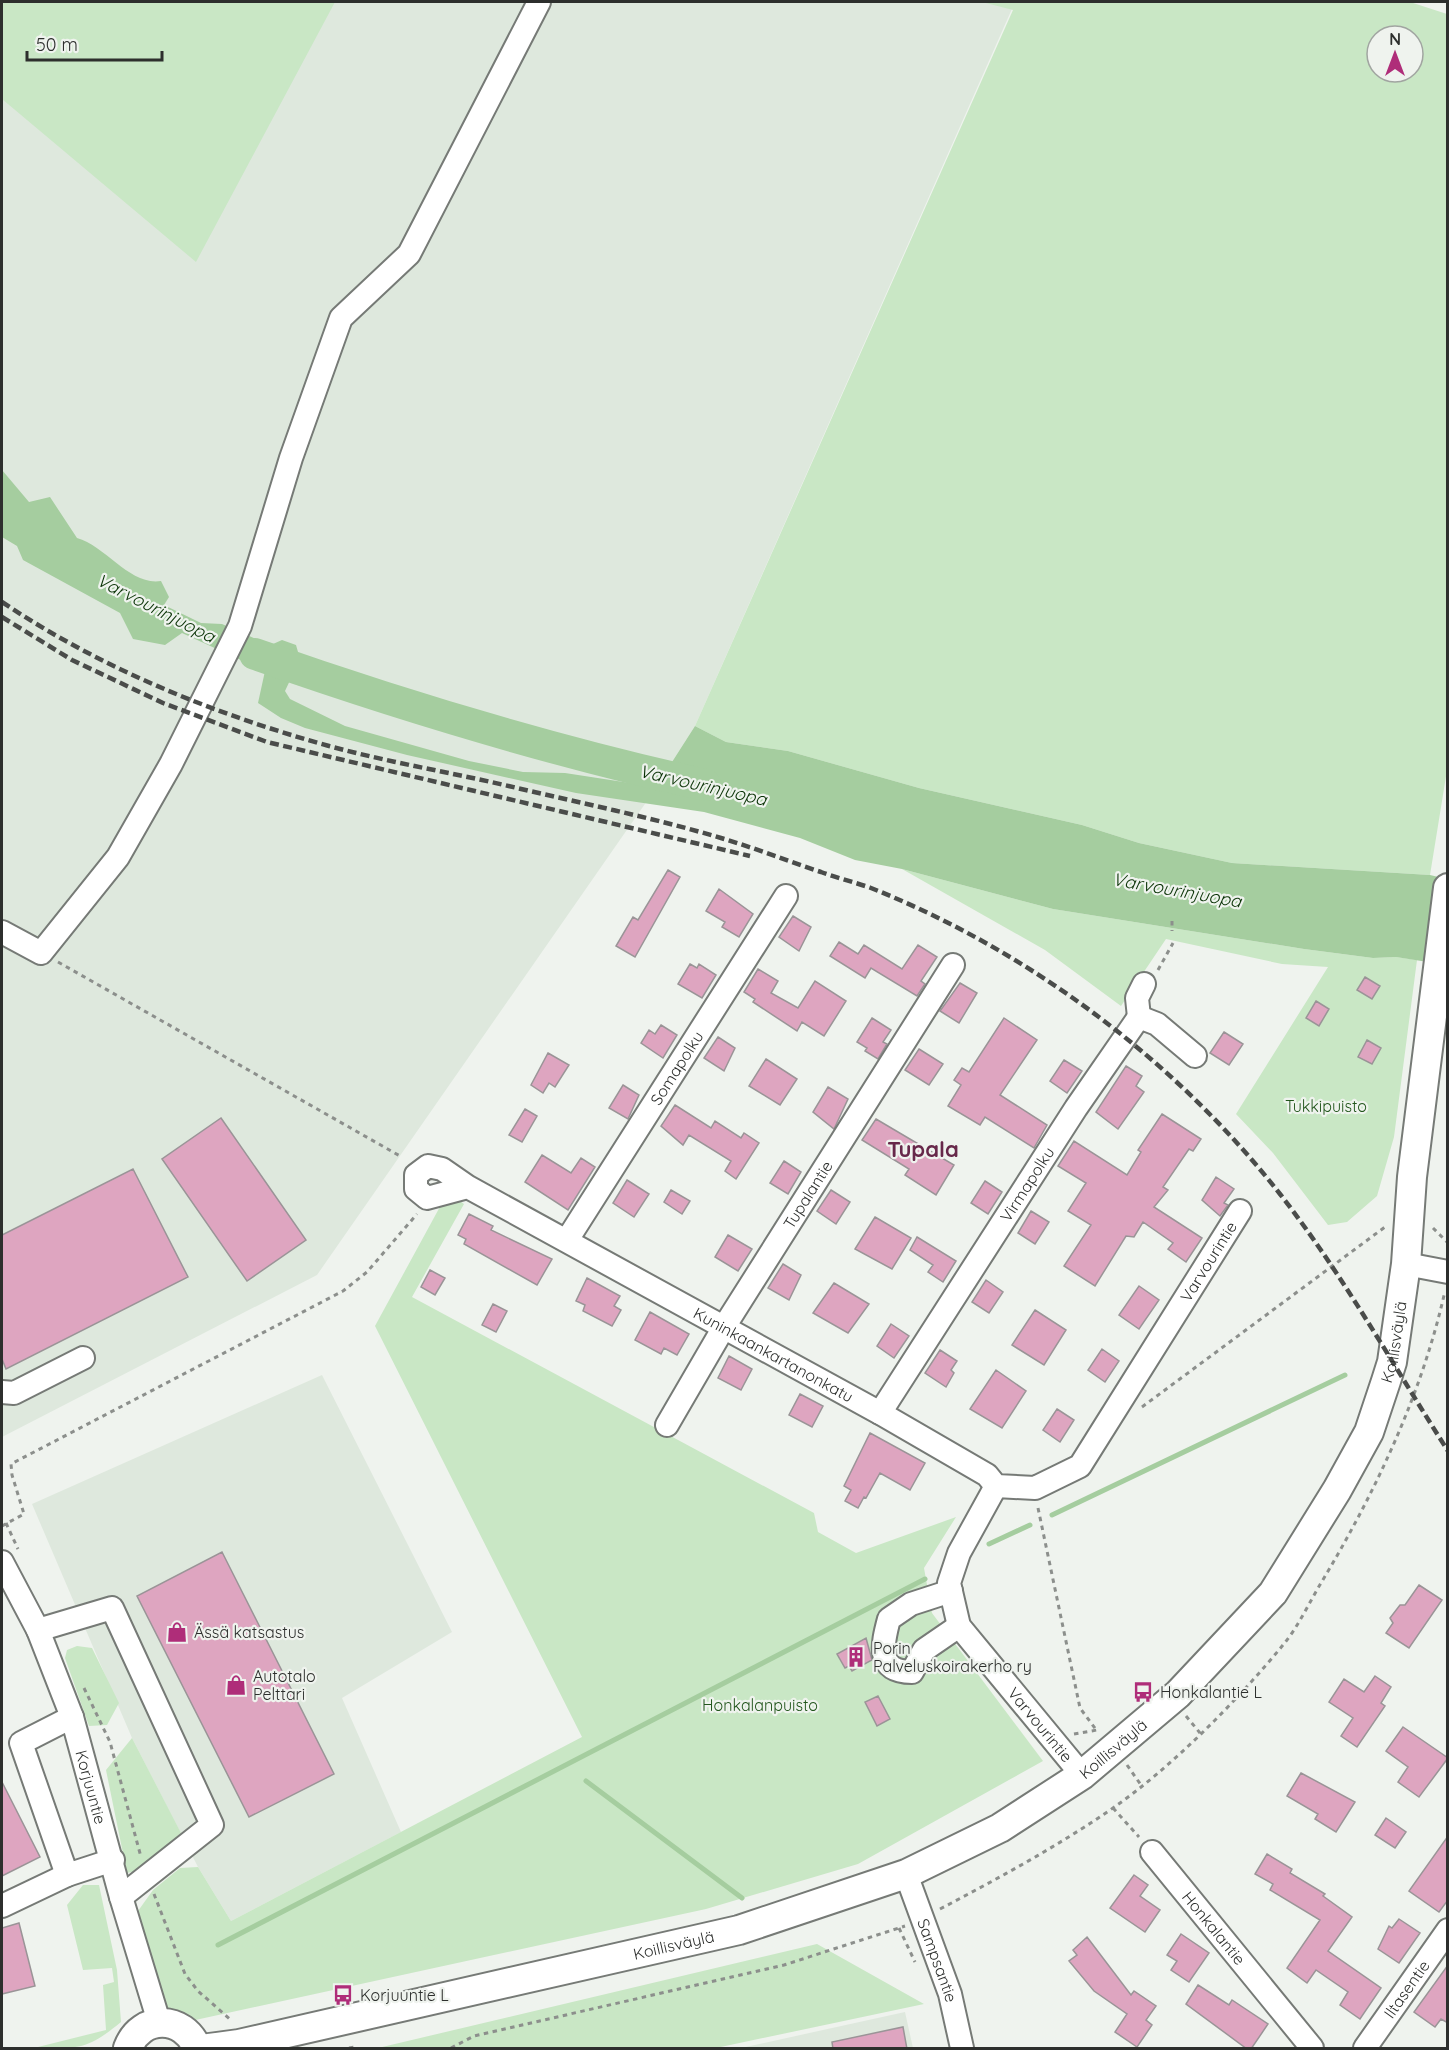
<svg xmlns="http://www.w3.org/2000/svg" width="1449" height="2050" font-family="Quicksand,sans-serif">
<style>
.built{fill:#dee8dd}
.green{fill:#c9e7c5;fill-rule:evenodd}
.water{fill:#a5cd9f}
.lines{fill:none;stroke-linecap:round;stroke-linejoin:round}
.stream{stroke:#a5cd9f;stroke-width:5}
.river{stroke:#a5cd9f;stroke-width:32}
.building{fill:#dea5c0;stroke:#9a9497;stroke-width:1.5}
.minor-casing{stroke:#767a76;stroke-width:26}
.major-casing{stroke:#767a76;stroke-width:32}
.path{stroke:#8c8f8c;stroke-width:3;stroke-dasharray:4.5 4.5;stroke-linecap:butt}
.minor{stroke:#fff;stroke-width:22}
.major{stroke:#fff;stroke-width:28}
.rail{stroke:#4a4c4a;stroke-width:4.5;stroke-dasharray:9 4.5;stroke-linecap:butt}
.labels{text-anchor:middle;dominant-baseline:central;stroke-width:4.5;stroke-linejoin:round;paint-order:stroke}
.street-label{font-size:16px;fill:#2d2f2d;stroke:#eff3ee}
.park-label{font-size:16px;fill:#22561c;stroke:#eff3ee}
.poi-label{font-size:16px;fill:#2d2f2d;stroke:#eff3ee;text-anchor:start}
.water-label{font-size:18px;font-style:italic;fill:#0a3306;stroke:#eff3ee}
.district-label{font-size:22px;font-weight:bold;fill:#67284a;stroke:#eff3ee}
</style>
<rect width="100%" height="100%" fill="#eff3ee"/>
<!-- built -->
<path class="built" d="M 2,2 L 1015,2 L 695,726 L 647,801 L 317,1275 L 2,1437 Z
M 322,1375 L 452,1632 L 342,1698 L 401,1832 L 231,1921 L 198,1867 L 132,1738 L 32,1504 Z
M 905,2012 L 913,2048 L 741,2048 Z"/>
<!-- green -->
<path class="green" d="M 2,2 L 335,2 L 196,262 L 2,99 Z
M 982,2 L 1410,2 L 1447,14 L 1448,764 L 1430,875 L 1232,863 L 1139,843 L 1082,825 L 919,788 L 788,751 L 726,742 L 695,726 L 1013,10 ZM 1377,36 L 1413,36 L 1413,72 L 1377,72 Z
M 902,869 L 1053,909 L 1304,949 L 1373,958 L 1396,957 L 1417,960 L 1394,1137 L 1377,1196 L 1347,1222 L 1328,1225 L 1273,1153 L 1236,1114 L 1328,967 L 1282,964 L 1166,939 L 1121,1006 L 1045,950 Z
M 448,1192 L 464,1204 L 412,1297 L 814,1513 L 818,1532 L 856,1553 L 956,1517 L 924,1568 L 932,1613 L 1043,1761 L 858,1864 L 706,1909 L 177,2024 L 159,1992 L 133,1918 L 153,1890 L 180,1868 L 198,1867 L 231,1921 L 582,1737 L 375,1326 Z
M 77,1646 L 92,1648 L 119,1703 L 107,1725 L 89,1726 L 65,1658 L 67,1650 Z
M 132,1738 L 181,1833 L 146,1869 L 127,1873 L 106,1770 Z
M 83,1885 L 99,1885 L 117,1970 L 121,2022 C 87,2050 78,2049 34,2048 L 106,2030 L 103,1985 L 114,1982 L 112,1968 L 83,1970 L 67,1905 Z
M 817,1944 L 924,2004 L 716,2048 L 378,2048 Z"/>
<!-- water -->
<path class="water" d="M 2,470 L 29,502 L 50,497 L 77,538 C 106,546 130,586 161,581 L 169,597 L 164,605 L 201,623 L 222,624 L 256,639 L 273,644 L 282,640 L 296,645 L 300,659 L 285,691 L 290,699 L 345,726 L 469,761 L 523,772 L 565,773 L 656,787 L 695,726 L 726,742 L 788,751 L 919,788 L 1082,825 L 1139,843 L 1232,863 L 1430,875 L 1447,879 L 1447,965 L 1396,957 L 1373,958 L 1304,949 L 1053,909 L 902,869 L 855,860 L 800,838 L 704,812 L 576,793 L 407,755 L 305,728 L 281,718 L 258,703 L 265,671 L 182,633 L 165,645 L 133,639 L 120,613 L 23,560 L 17,546 L 2,537 Z"/>
<g class="lines">
<!-- stream -->
<path class="stream" d="M 1052,1515 L 1345,1375
M 989,1544 L 1030,1525
M 586,1781 L 742,1898
M 218,1945 L 925,1579"/>
<!-- river -->
<path class="river" d="M 255,654 C 403,706 552,751 705,785"/>
</g>
<!-- building -->
<path class="building" d="M 668,870 L 680,877 L 635,957 L 616,946 L 633,917 L 638,920 Z
M 719,889 L 753,914 L 739,937 L 722,927 L 725,922 L 706,911 Z
M 793,916 L 811,927 L 799,951 L 779,937 Z
M 839,942 L 858,954 L 864,945 L 902,969 L 918,945 L 937,957 L 921,981 L 925,984 L 917,996 L 871,968 L 865,978 L 830,956 Z
M 690,964 L 697,968 L 699,964 L 716,975 L 702,998 L 678,984 Z
M 758,969 L 778,981 L 771,993 L 798,1008 L 815,981 L 846,1001 L 824,1036 L 802,1022 L 797,1031 L 753,1002 L 755,999 L 744,992 Z
M 1365,977 L 1380,986 L 1372,999 L 1357,990 Z
M 960,983 L 977,993 L 959,1023 L 940,1011 Z
M 1316,1001 L 1329,1009 L 1319,1026 L 1306,1018 Z
M 872,1018 L 891,1030 L 883,1042 L 887,1044 L 878,1059 L 865,1051 L 867,1048 L 857,1042 Z
M 1004,1018 L 1037,1040 L 1000,1095 L 1047,1125 L 1034,1148 L 985,1117 L 980,1125 L 948,1106 L 961,1085 L 954,1080 L 962,1068 L 969,1072 Z
M 661,1025 L 677,1035 L 663,1058 L 641,1043 L 649,1030 L 655,1034 Z
M 1224,1032 L 1243,1044 L 1229,1065 L 1210,1053 Z
M 718,1037 L 735,1048 L 724,1071 L 704,1058 Z
M 1367,1040 L 1381,1048 L 1372,1064 L 1358,1057 Z
M 919,1049 L 943,1064 L 929,1085 L 905,1070 Z
M 548,1053 L 569,1065 L 555,1087 L 549,1083 L 543,1093 L 531,1085 Z
M 766,1059 L 797,1079 L 780,1105 L 749,1086 Z
M 1064,1060 L 1082,1071 L 1067,1093 L 1050,1081 Z
M 1126,1066 L 1142,1076 L 1136,1086 L 1144,1092 L 1118,1129 L 1096,1112 Z
M 623,1085 L 639,1095 L 628,1119 L 609,1108 Z
M 828,1087 L 848,1099 L 834,1129 L 813,1112 Z
M 675,1105 L 711,1128 L 715,1121 L 741,1138 L 744,1133 L 759,1143 L 736,1179 L 725,1171 L 731,1161 L 689,1135 L 683,1145 L 661,1126 Z
M 525,1109 L 537,1116 L 522,1142 L 509,1135 Z
M 1162,1114 L 1201,1139 L 1193,1151 L 1189,1149 L 1163,1187 L 1168,1190 L 1154,1207 L 1202,1238 L 1186,1262 L 1168,1249 L 1173,1243 L 1143,1222 L 1134,1237 L 1126,1236 L 1095,1286 L 1064,1266 L 1091,1225 L 1068,1211 L 1086,1183 L 1058,1166 L 1074,1141 L 1127,1175 L 1141,1152 L 1138,1150 Z
M 221,1118 L 306,1240 L 247,1281 L 162,1159 Z
M 876,1119 L 954,1165 L 936,1195 L 905,1175 L 909,1169 L 862,1140 Z
M 542,1155 L 571,1173 L 581,1158 L 595,1167 L 568,1210 L 525,1182 Z
M 784,1161 L 801,1172 L 788,1194 L 770,1183 Z
M 133,1169 L 188,1277 L 6,1369 L 2,1359 L 2,1235 Z
M 1216,1177 L 1234,1189 L 1224,1203 L 1228,1205 L 1220,1216 L 1202,1200 Z
M 627,1180 L 649,1194 L 634,1217 L 613,1203 Z
M 985,1181 L 1002,1192 L 988,1214 L 971,1203 Z
M 671,1190 L 690,1201 L 682,1214 L 664,1202 Z
M 831,1190 L 850,1202 L 836,1224 L 817,1211 Z
M 1031,1211 L 1049,1222 L 1035,1244 L 1018,1233 Z
M 469,1214 L 493,1226 L 491,1230 L 552,1259 L 537,1285 L 464,1244 L 466,1239 L 458,1235 Z
M 875,1217 L 911,1238 L 892,1269 L 855,1249 Z
M 728,1235 L 752,1249 L 738,1271 L 715,1257 Z
M 917,1237 L 956,1261 L 943,1282 L 928,1272 L 933,1265 L 910,1250 Z
M 783,1264 L 801,1275 L 789,1300 L 768,1288 Z
M 430,1270 L 445,1278 L 435,1295 L 421,1287 Z
M 587,1278 L 620,1296 L 614,1306 L 621,1310 L 612,1326 L 583,1311 L 585,1305 L 576,1301 Z
M 986,1280 L 1003,1292 L 989,1313 L 972,1302 Z
M 834,1283 L 869,1304 L 848,1333 L 813,1313 Z
M 1139,1286 L 1159,1300 L 1139,1329 L 1119,1315 Z
M 493,1304 L 507,1311 L 496,1332 L 482,1325 Z
M 1035,1310 L 1066,1330 L 1044,1365 L 1012,1345 Z
M 650,1312 L 689,1334 L 677,1355 L 664,1348 L 661,1354 L 635,1340 Z
M 891,1324 L 909,1336 L 894,1358 L 877,1346 Z
M 1102,1349 L 1119,1361 L 1105,1382 L 1088,1370 Z
M 940,1350 L 957,1361 L 951,1370 L 954,1373 L 946,1387 L 925,1373 Z
M 729,1356 L 752,1369 L 741,1390 L 718,1378 Z
M 996,1370 L 1026,1391 L 1002,1428 L 970,1409 Z
M 800,1394 L 823,1406 L 812,1427 L 789,1415 Z
M 1057,1409 L 1074,1420 L 1060,1442 L 1043,1430 Z
M 870,1433 L 925,1463 L 910,1490 L 880,1473 L 866,1498 L 864,1497 L 858,1508 L 845,1501 L 851,1490 L 844,1486 Z
M 222,1552 L 334,1774 L 249,1817 L 137,1596 Z
M 1419,1585 L 1442,1600 L 1409,1648 L 1386,1633 L 1393,1623 L 1390,1618 L 1400,1605 L 1405,1605 Z
M 866,1638 L 872,1660 L 852,1671 L 849,1666 L 845,1668 L 837,1654 Z
M 1375,1676 L 1391,1687 L 1381,1703 L 1385,1706 L 1357,1747 L 1341,1736 L 1353,1718 L 1329,1702 L 1344,1679 L 1364,1692 Z
M 878,1696 L 890,1719 L 877,1726 L 865,1702 Z
M 1403,1727 L 1448,1758 L 1419,1797 L 1398,1782 L 1408,1767 L 1386,1751 Z
M 1301,1773 L 1355,1802 L 1336,1832 L 1315,1819 L 1318,1814 L 1287,1796 Z
M 2,1782 L 40,1857 L 2,1876 Z
M 1386,1818 L 1406,1832 L 1395,1848 L 1375,1835 Z
M 1448,1836 L 1448,1900 L 1439,1912 L 1409,1891 Z
M 1267,1854 L 1292,1869 L 1290,1873 L 1325,1894 L 1323,1896 L 1352,1917 L 1328,1951 L 1381,1988 L 1360,2019 L 1340,2005 L 1348,1992 L 1316,1970 L 1307,1983 L 1287,1968 L 1320,1920 L 1270,1890 L 1273,1884 L 1255,1874 Z
M 1134,1875 L 1148,1885 L 1140,1896 L 1160,1910 L 1145,1932 L 1110,1908 Z
M 1399,1919 L 1420,1933 L 1399,1963 L 1378,1949 L 1389,1926 L 1392,1928 Z
M 19,1923 L 35,1986 L 2,1994 L 2,1928 Z
M 1181,1934 L 1209,1953 L 1189,1982 L 1171,1970 L 1177,1961 L 1167,1955 Z
M 1087,1937 L 1131,1995 L 1134,1991 L 1156,2006 L 1146,2020 L 1152,2025 L 1137,2047 L 1115,2032 L 1127,2014 L 1094,1991 L 1069,1961 L 1077,1955 L 1073,1950 Z
M 1448,1965 L 1448,2023 L 1441,2019 L 1435,2027 L 1414,2012 Z
M 1198,1985 L 1229,2005 L 1232,2000 L 1268,2024 L 1251,2049 L 1247,2049 L 1186,2004 Z
M 903,2027 L 907,2049 L 833,2049 L 832,2042 Z"/>
<g class="lines">
<!-- minor casing -->
<g class="minor-casing">
<g id="minor">
<path d="M 2,932 L 41,953 L 118,857 L 171,764 L 240,626 L 291,458 L 341,318 L 409,254 L 539,2"/>
<path d="M 1139,1017 L 1137,998 L 1144,984"/>
<path id="s1" d="M 468,1187 L 442,1169 L 428,1166 L 416,1175 L 416,1189 L 427,1198 L 468,1187 L 880,1413 L 987,1475 L 996,1486 L 1035,1488 L 1080,1466 L 1240,1211"/>
<path id="s2" d="M 567,1240 L 786,896"/>
<path d="M 1406,1264 L 1448,1272"/>
<path d="M 2,1392 L 14,1393 L 83,1358"/>
<path id="s3" d="M 880,1413 L 1076,1108 L 1139,1017 L 1157,1024 L 1195,1056"/>
<path id="s4" d="M 667,1425 L 724,1327 L 953,965"/>
<path id="s5" d="M 996,1486 L 959,1553 L 949,1583 L 959,1626 L 1082,1775"/>
<path id="s6" d="M 2,1562 L 38,1630 L 72,1717 L 121,1897 L 159,2022"/>
<path d="M 951,1591 L 911,1604 L 889,1619 C 882,1645 876,1672 912,1672 L 924,1650 L 959,1626"/>
<path d="M 38,1630 L 112,1608 L 212,1825 L 121,1897"/>
<path d="M 72,1717 L 21,1743 L 67,1875 L 113,1860"/>
<path id="s7" d="M 1152,1852 L 1312,2048"/>
<path id="s8" d="M 906,1874 L 950,1994 L 962,2048"/>
<path d="M 2,1906 L 67,1875"/>
<path id="s9" d="M 1365,2048 L 1448,1930"/>
</g>
</g>
<!-- major casing -->
<g class="major-casing">
<g id="major">
<path d="M 128,2048 C 141,2014 184,2015 197,2048"/>
<path id="s10" d="M 209,2048 L 239,2044 L 739,1930 L 906,1874 L 1000,1828 L 1082,1775 L 1178,1694 L 1273,1593 L 1337,1490 L 1369,1432 L 1386,1381 L 1392,1362 L 1406,1264 L 1412,1177 L 1448,888"/>
</g>
</g>
<!-- path -->
<path class="path" d="M 1172,921 L 1172,931
M 58,962 L 400,1156
M 1158,970 L 1173,943
M 1433,1228 L 1448,1243
M 1142,1407 L 1385,1227
M 1038,1508 L 1080,1708 L 1097,1731
M 6,1523 L 18,1549
M 2,1526 L 24,1514 L 12,1475 L 11,1464 L 343,1291 L 367,1272 L 417,1214
M 84,1688 L 110,1742 L 141,1857
M 1186,1716 L 1200,1733
M 1074,1734 L 1097,1730
M 1127,1765 L 1141,1785
M 1113,1808 L 1139,1837
M 154,1894 L 185,1974 L 198,1991 L 232,2021
M 940,1909 C 999,1878 1058,1846 1113,1808 C 1172,1767 1237,1701 1283,1645 C 1298,1627 1309,1603 1321,1583 C 1375,1493 1422,1394 1445,1291
M 899,1928 L 915,1962
M 349,2048 L 355,2047
M 451,2048 L 474,2036 L 784,1965 L 905,1926"/>
<!-- minor -->
<use href="#minor" class="minor"/>
<!-- major -->
<use href="#major" class="major"/>
<!-- rail -->
<path class="rail" d="M 2,602 C 102,669 214,714 329,746 C 391,763 455,773 517,788 C 585,804 654,818 721,838 C 755,848 787,861 821,872 C 837,878 854,882 871,888 C 1029,951 1175,1060 1280,1194 C 1343,1275 1393,1365 1448,1451
M 2,617 L 72,660 L 163,703 L 267,742 L 750,856"/>
</g>
<!-- icons -->
<defs>
<g id="shop-bare" transform="scale(1.62)"><path d="M-5-2.5h2.3a2.7 3.5 0 0 1 5.4 0H5L5.5 6h-11ZM-1.5-2.5h3a1.5 2.3 0 0 0-3 0Z" fill="#af2d79" stroke="#eff3ee" stroke-width="2.5" paint-order="stroke"/></g>
<g id="building-bare" transform="scale(1.62)"><path d="M-4-6H4V6H1V3H-1V6H-4ZM-2.5-4.3h1.7v1.8h-1.7ZM.8-4.3h1.7v1.8H.8ZM-2.5-1h1.7V.8h-1.7ZM.8-1h1.7V.8H.8Z" fill="#af2d79" stroke="#eff3ee" stroke-width="2.5" paint-order="stroke"/></g>
<g id="bus-bare" transform="scale(1.62)"><path d="M-5-6H5V4H4V6H2V4H-2V6H-4V4H-5ZM-3.5-4V0h7V-4ZM-3.5 1.2v1.5H-2V1.2ZM2 1.2v1.5H3.5V1.2Z" fill="#af2d79" stroke="#eff3ee" stroke-width="2.5" paint-order="stroke"/></g>
</defs>
<g fill-rule="evenodd">
<use href="#shop-bare" x="177" y="1632"/>
<use href="#building-bare" x="856" y="1657"/>
<use href="#shop-bare" x="236" y="1685"/>
<use href="#bus-bare" x="1143" y="1692"/>
<use href="#bus-bare" x="343" y="1995"/>
</g>
<g class="labels">
<!-- street labels -->
<g class="street-label">
<text stroke="none"><textPath href="#s2" startOffset="204">Somapolku</textPath></text>
<text stroke="none"><textPath href="#s3" startOffset="272">Virmapolku</textPath></text>
<text stroke="none"><textPath href="#s4" startOffset="270">Tupalantie</textPath></text>
<text stroke="none"><textPath href="#s1" startOffset="1070">Varvourintie</textPath></text>
<text stroke="none"><textPath href="#s10" startOffset="1467">Koillisväylä</textPath></text>
<text stroke="none"><textPath href="#s1" startOffset="480">Kuninkaankartanonkatu</textPath></text>
<text stroke="none"><textPath href="#s5" startOffset="280">Varvourintie</textPath></text>
<text stroke="none"><textPath href="#s10" startOffset="962">Koillisväylä</textPath></text>
<text stroke="none"><textPath href="#s6" startOffset="243">Korjuuntie</textPath></text>
<text stroke="none"><textPath href="#s7" startOffset="98">Honkalantie</textPath></text>
<text stroke="none"><textPath href="#s10" startOffset="476">Koillisväylä</textPath></text>
<text stroke="none"><textPath href="#s8" startOffset="92">Sampsantie</textPath></text>
<text stroke="none"><textPath href="#s9" startOffset="72">Iltasentie</textPath></text>
</g>
<!-- park labels -->
<g class="park-label">
<text x="1326" y="1106">Tukkipuisto</text>
<text x="760" y="1705">Honkalanpuisto</text>
</g>
<!-- poi labels -->
<g class="poi-label">
<text x="194" y="1632">Ässä katsastus</text>
<text x="873" y="1648">Porin<tspan x="873" dy="18">Palveluskoirakerho ry</tspan></text>
<text x="253" y="1676">Autotalo<tspan x="253" dy="18">Pelttari</tspan></text>
<text x="1160" y="1692">Honkalantie L</text>
<text x="360" y="1995">Korjuuntie L</text>
</g>
<!-- water labels -->
<g class="water-label">
<text transform="translate(156 608) rotate(27)">Varvourinjuopa</text>
<text transform="translate(703 785) rotate(13)">Varvourinjuopa</text>
<text transform="translate(1177 890) rotate(10)">Varvourinjuopa</text>
</g>
<!-- district labels -->
<g class="district-label">
<text x="923" y="1149">Tupala</text>
</g>
</g>
<!-- border -->
<rect width="1449" height="2050" fill="none" stroke="#2d2f2d" stroke-width="6"/>
<!-- north arrow -->
<g transform="translate(1395 54)"><circle r="28" fill="#eff3ee" stroke="#a1a5a1" stroke-width="1.5"/>
<path d="M0-4.5L10 22L0 15L-10 22Z" fill="#af2d79"/>
<text y="-9" font-size="16" font-weight="bold" text-anchor="middle" fill="#2d2f2d">N</text>
</g>
<!-- scale -->
<path d="M27 51v9h135v-9" fill="none" stroke="#2d2f2d" stroke-width="3"/>
<text x="36" y="51" font-size="18" fill="#2d2f2d" stroke="#eff3ee" stroke-width="4.5" paint-order="stroke">50 m</text>
</svg>
